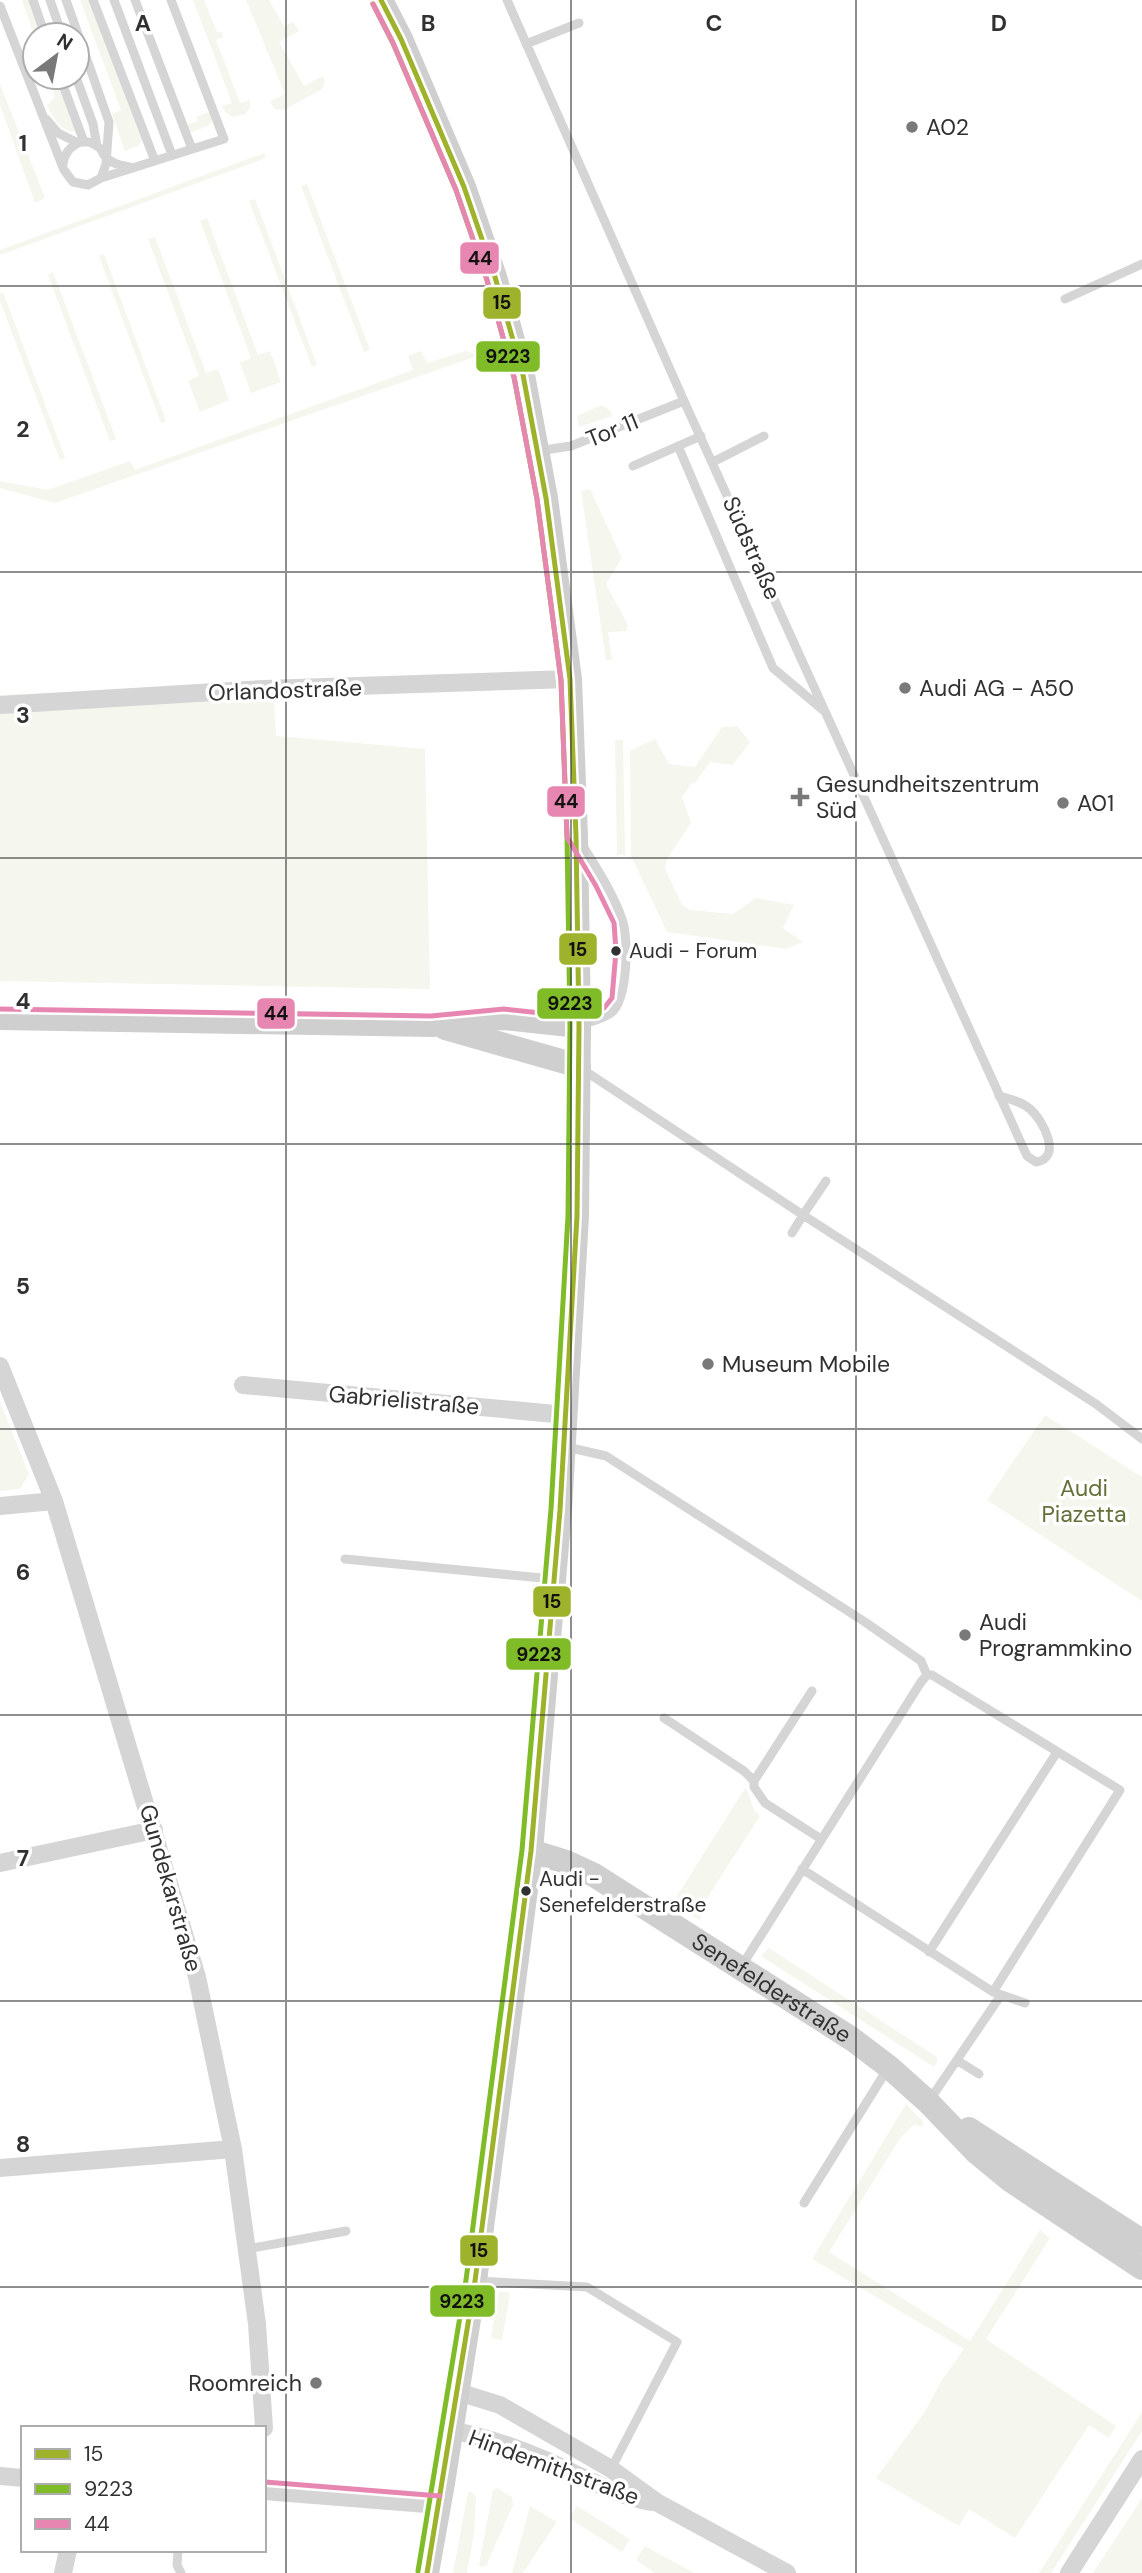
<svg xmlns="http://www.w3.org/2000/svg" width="1142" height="2573" font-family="'DM Sans',sans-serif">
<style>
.green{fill:#f5f6ed}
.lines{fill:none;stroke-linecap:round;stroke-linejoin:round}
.lane{stroke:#d5d5d5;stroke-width:9}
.street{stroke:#d5d5d5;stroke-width:18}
.secondary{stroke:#cfcfcf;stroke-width:24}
.bus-1-casing{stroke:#fff;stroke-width:10}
.bus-2-casing{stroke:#fff;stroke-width:10}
.bus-3-casing{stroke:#fff;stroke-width:10}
.bus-1{stroke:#9fb22c;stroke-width:5}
.bus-2{stroke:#80bc27;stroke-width:5}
.bus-3{stroke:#e787b1;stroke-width:5}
.grid{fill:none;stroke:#313131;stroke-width:2;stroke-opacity:0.55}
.poi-dot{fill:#797979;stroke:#fff;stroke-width:2.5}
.bus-dot{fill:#313131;stroke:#fff;stroke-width:2.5}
.labels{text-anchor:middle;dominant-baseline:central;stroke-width:7;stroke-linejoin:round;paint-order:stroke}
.bus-label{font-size:21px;fill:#313131;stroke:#fff;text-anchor:start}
.poi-label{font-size:23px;fill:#313131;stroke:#fff;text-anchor:start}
.street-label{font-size:23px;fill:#313131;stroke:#fff}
.park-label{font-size:23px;fill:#637139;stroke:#fff}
.grid-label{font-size:23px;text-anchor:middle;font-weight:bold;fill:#313131;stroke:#fff;stroke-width:7;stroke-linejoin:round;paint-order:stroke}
.line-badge{stroke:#fff;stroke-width:2.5}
.pale-badge-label{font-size:19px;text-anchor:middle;font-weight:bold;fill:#111}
</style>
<rect width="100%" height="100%" fill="#fff"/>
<!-- green -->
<path class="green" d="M 22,0 L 30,0 L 42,35 L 35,35 L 35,38 Z
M 80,0 L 89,0 L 142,140 L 138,146 L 125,151 L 112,114 L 121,110 Z
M 193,0 L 204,0 L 217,32 L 222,32 L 223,37 L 216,40 L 240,103 L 250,100 L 250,108 L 245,114 L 233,117 L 226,113 L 222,106 L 232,103 Z
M 246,0 L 269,0 L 284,26 L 293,22 L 299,31 L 279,42 L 304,86 L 323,76 L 325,83 L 322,89 L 284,110 L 275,109 L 270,101 L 285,94 Z
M 48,77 L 57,77 L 75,130 L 72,132 C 59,128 52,117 47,105 L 55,97 Z
M 0,84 L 45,198 L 35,203 L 0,105 Z
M 211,111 L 213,120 L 208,126 L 189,133 L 186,125 L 198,121 L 196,117 Z
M 264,153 L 266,158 L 0,255 L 0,250 Z
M 307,184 L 370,350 L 364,352 L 301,186 Z
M 255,199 L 317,365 L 312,367 L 249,201 Z
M 207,218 L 258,355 L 270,351 L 281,382 L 251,393 L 240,363 L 251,358 L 200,221 Z
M 155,237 L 206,373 L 218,369 L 229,400 L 200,412 L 188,381 L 199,376 L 148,239 Z
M 104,254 L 166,421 L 161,423 L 99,256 Z
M 53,272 L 116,439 L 110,441 L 48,275 Z
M 3,292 L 65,458 L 60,460 L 0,301 L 0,293 Z
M 421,351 L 427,363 L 466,351 L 480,355 L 55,503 L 0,488 L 0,481 L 48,490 L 130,461 L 135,470 L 413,370 L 408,356 Z
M 602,405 L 611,411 L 612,416 L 579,427 L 577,416 Z
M 590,489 L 622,558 L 606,584 L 628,625 L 626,631 L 608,632 L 612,660 L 606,660 L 581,491 Z
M 273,683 L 276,736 L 425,749 L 430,989 L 0,981 L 0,695 Z
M 737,726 L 750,742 L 733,765 L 710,762 L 695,783 L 692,783 L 682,797 L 691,823 L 667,859 L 665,868 L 682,905 L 690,910 L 733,914 L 756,898 L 794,905 L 783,928 L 803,942 L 786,949 L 667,932 L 631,856 L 630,751 L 655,739 L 669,764 L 695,767 L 722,727 Z
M 615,740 L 623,740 L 625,855 L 617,855 Z
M 0,1402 L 29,1474 L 20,1489 L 0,1491 Z
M 1045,1415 L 1142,1477 L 1142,1601 L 987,1500 Z
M 746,1787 L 754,1810 L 760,1816 L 702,1906 L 706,1909 L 699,1920 L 673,1902 Z
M 769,1948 L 937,2057 L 937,2062 L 934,2067 L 761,1956 Z
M 906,2104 L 923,2122 L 923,2127 L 914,2124 L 901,2137 L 829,2252 L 970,2341 L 1040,2230 L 1050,2238 L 986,2339 L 1116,2426 L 1109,2438 L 1089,2425 L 1015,2538 L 969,2509 L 959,2526 L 876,2478 L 924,2413 L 942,2380 L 964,2349 L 812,2259 Z
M 499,2291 L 510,2293 L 502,2340 L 491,2338 Z
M 1142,2412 L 1142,2431 L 1051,2573 L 1039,2573 Z
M 498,2488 L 512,2497 L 513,2505 L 486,2566 L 481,2567 L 479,2565 L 493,2490 Z
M 468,2492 L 472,2492 L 476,2497 L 474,2533 L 467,2573 L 453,2573 Z
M 1142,2498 L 1142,2573 L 1093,2573 L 1137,2506 Z
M 530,2506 L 557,2522 L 523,2573 L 512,2573 Z
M 577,2506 L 630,2539 L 622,2552 L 569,2518 Z
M 645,2546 L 694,2573 L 655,2573 L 636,2560 Z"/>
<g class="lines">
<!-- lane -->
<path class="lane" d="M 33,0 L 45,35
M 50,0 L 62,35
M 66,0 L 109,122 L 106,164 L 101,178
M 93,0 L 155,161
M 114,0 L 172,155
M 135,0 L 192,149
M 507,0 L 684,401 L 1027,1156 L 1036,1162 C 1063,1158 1043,1120 1030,1109 C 1022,1102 1010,1099 999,1096
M 0,6 L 64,170 L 73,182 L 88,185 L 101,178 L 224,139 L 171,0
M 526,44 L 579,23
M 60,77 L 84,142
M 76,77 L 93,124 L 97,146
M 46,119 L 58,133 L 78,143
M 63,164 C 65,148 81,135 97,146 C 103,150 100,149 104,155 C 110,163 121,166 130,167
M 1065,299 L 1142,264
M 678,446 L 773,668 L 823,710
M 538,451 L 571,446 L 684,401
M 713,462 L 764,436
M 633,466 L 701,436
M 581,1025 C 590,1022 603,1019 611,1013 C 628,1000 629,938 622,919 C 613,893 597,869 583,846
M 582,1069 L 803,1215 L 826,1181
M 792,1233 L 803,1215 L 1096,1404 L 1142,1439
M 567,1447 L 606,1456 L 865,1622 L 921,1661 L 927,1675
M 345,1559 L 553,1579
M 812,1691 L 754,1781 L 754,1787 L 765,1803 L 821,1839
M 664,1718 L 744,1771 L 754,1781
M 802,1869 L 993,1992 L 1025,2003
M 929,1952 L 1057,1752
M 741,1967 L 921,1682 L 927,1675 L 932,1675 L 1120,1790 L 993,1992
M 958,2061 L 979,2074
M 929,2101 L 1001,1995
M 804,2203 L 888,2068
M 247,2249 L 346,2231
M 477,2281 L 587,2287 L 677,2342 L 611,2469
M 178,2550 L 177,2565 L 181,2573"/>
<!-- street -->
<path class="street" d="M 0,705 L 264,689 L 570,679
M 0,1366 L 54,1501 L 197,1977 L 233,2149 L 257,2324 L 264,2428
M 243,1385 L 566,1415
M 0,1506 L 54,1501
M 0,1863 L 154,1830
M 0,2168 L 233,2149
M 458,2392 L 500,2405 L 611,2469 L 658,2503 L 787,2573
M 451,2430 C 484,2437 514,2446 545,2460 C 580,2475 613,2495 651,2502
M 0,2476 L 23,2478
M 264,2491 L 439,2505
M 63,2573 L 68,2550
M 1069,2573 L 1142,2459"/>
<!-- secondary -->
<g class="secondary">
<path d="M 381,0 L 401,39 L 464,187 L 495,277 L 523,375 L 546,498 L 570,679 L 576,836 L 579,1026 L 577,1216 L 560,1510 L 531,1851 L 475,2281 L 443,2483 L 427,2573"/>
<path d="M 0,1018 L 432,1025 L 476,1019 L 504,1018 L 579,1026"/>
<path d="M 445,1028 L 579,1066"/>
<path id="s1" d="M 531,1851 L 566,1862 L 594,1875 L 852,2039 L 889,2067 L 928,2102 L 976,2152 L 1010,2180 L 1142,2268"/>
<path d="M 969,2129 L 1142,2241"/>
</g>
<!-- bus-1 casing -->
<g class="bus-1-casing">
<path id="bus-1" d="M 381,0 L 401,39 L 464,187 L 495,277 L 523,375 L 546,498 L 570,679 L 576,836 L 579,1026 L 577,1216 L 560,1510 L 531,1851 L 475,2281 L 427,2573"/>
</g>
<!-- bus-2 casing -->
<g class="bus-2-casing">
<path id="bus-2" d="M 373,4 L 393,43 L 456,190 L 487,280 L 514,377 L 537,499 L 561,680 L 567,836 L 570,1026 L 568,1216 L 551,1509 L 522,1850 L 466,2280 L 418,2571"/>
</g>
<!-- bus-3 casing -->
<g class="bus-3-casing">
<path id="bus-3" d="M 0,1009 L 431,1016 L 504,1009 L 578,1017 L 604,1008 L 612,998 L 616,951 L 614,923 L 596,886 L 567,837 L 561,680 L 537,499 L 514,377 L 487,280 L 456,190 L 393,43 L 373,4
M 265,2482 L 440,2496"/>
</g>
<!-- bus-1 -->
<use href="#bus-1" class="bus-1"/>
<!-- bus-2 -->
<use href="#bus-2" class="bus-2"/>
<!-- bus-3 -->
<use href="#bus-3" class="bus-3"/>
</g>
<!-- grid -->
<path class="grid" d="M 286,0 L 286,2573M 571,0 L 571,2573M 856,0 L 856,2573M 0,286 L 1142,286M 0,572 L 1142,572M 0,858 L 1142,858M 0,1144 L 1142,1144M 0,1429 L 1142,1429M 0,1715 L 1142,1715M 0,2001 L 1142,2001M 0,2287 L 1142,2287"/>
<!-- markers -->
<g class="poi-dot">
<circle cx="912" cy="127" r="7"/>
<circle cx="905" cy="688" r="7"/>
<path d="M796.5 786.5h7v7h7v7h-7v7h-7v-7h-7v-7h7z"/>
<circle cx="1063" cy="803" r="7"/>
<circle cx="708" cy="1364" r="7"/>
<circle cx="965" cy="1635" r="7"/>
<circle cx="316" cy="2383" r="7"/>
</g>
<g class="bus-dot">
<circle cx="616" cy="951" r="6"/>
<circle cx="526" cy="1891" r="6"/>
</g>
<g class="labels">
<!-- bus labels -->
<g class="bus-label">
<text x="629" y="951">Audi - Forum</text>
<text x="539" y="1879">Audi -<tspan x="539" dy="26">Senefelderstraße</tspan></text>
</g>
<!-- poi labels -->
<g class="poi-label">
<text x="926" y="127">A02</text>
<text x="919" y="688">Audi AG - A50</text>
<text x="816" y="784">Gesundheitszentrum<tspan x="816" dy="26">Süd</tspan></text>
<text x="1077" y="803">A01</text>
<text x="722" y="1364">Museum Mobile</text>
<text x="979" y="1622">Audi<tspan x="979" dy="26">Programmkino</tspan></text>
<text x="302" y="2383" text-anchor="end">Roomreich</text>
</g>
<!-- street labels -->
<g class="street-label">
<text transform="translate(612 430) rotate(-22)">Tor 11</text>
<text transform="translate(752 548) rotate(66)">Südstraße</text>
<text transform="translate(285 690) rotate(-2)">Orlandostraße</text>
<text transform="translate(404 1400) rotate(5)">Gabrielistraße</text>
<text transform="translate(171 1888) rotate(74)">Gundekarstraße</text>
<text stroke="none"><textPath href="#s1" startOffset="278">Senefelderstraße</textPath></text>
<text transform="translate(554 2467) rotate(20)">Hindemithstraße</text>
</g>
<!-- park labels -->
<g class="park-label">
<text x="1084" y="1488">Audi<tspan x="1084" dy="26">Piazetta</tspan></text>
</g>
</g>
<g class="grid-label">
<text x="143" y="31">A</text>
<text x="428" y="31">B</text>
<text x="714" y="31">C</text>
<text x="999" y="31">D</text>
<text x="23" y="151">1</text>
<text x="23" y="437">2</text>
<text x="23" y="723">3</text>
<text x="23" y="1009">4</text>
<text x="23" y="1294">5</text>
<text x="23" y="1580">6</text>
<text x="23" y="1866">7</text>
<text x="23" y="2152">8</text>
</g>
<g class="line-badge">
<rect x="459" y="241" width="41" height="34" rx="7" fill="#e787b1"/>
<rect x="482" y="286" width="40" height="34" rx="7" fill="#9fb22c"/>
<rect x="475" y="340" width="66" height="33" rx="7" fill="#80bc27"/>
<rect x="546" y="785" width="40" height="33" rx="7" fill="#e787b1"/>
<rect x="558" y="932" width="40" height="34" rx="7" fill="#9fb22c"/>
<rect x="536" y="987" width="67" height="33" rx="7" fill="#80bc27"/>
<rect x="256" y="997" width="40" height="33" rx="7" fill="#e787b1"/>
<rect x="532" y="1585" width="40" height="33" rx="7" fill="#9fb22c"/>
<rect x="505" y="1637" width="67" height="34" rx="7" fill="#80bc27"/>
<rect x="459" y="2234" width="40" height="33" rx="7" fill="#9fb22c"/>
<rect x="429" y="2284" width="67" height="34" rx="7" fill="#80bc27"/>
</g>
<g class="pale-badge-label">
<text x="480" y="265">44</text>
<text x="502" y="309">15</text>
<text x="508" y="363">9223</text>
<text x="566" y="808">44</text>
<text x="578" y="956">15</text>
<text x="570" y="1010">9223</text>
<text x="276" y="1020">44</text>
<text x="552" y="1608">15</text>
<text x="539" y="1661">9223</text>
<text x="479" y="2257">15</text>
<text x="462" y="2308">9223</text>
</g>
<!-- legend -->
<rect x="21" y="2426" width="245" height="126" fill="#ffffff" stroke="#adadad" stroke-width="2"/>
<rect x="35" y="2449" width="35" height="10" fill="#9fb22c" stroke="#adadad" stroke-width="2"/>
<text x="84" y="2461" font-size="21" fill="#313131">15</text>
<rect x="35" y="2484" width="35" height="10" fill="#80bc27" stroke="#adadad" stroke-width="2"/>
<text x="84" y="2496" font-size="21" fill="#313131">9223</text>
<rect x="35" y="2519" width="35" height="10" fill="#e787b1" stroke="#adadad" stroke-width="2"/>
<text x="84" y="2531" font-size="21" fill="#313131">44</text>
<!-- north arrow -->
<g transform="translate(56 56) rotate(32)"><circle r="33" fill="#ffffff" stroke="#adadad" stroke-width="2"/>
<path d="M0-5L12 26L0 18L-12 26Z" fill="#797979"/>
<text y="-10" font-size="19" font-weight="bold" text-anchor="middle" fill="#313131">N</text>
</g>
</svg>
